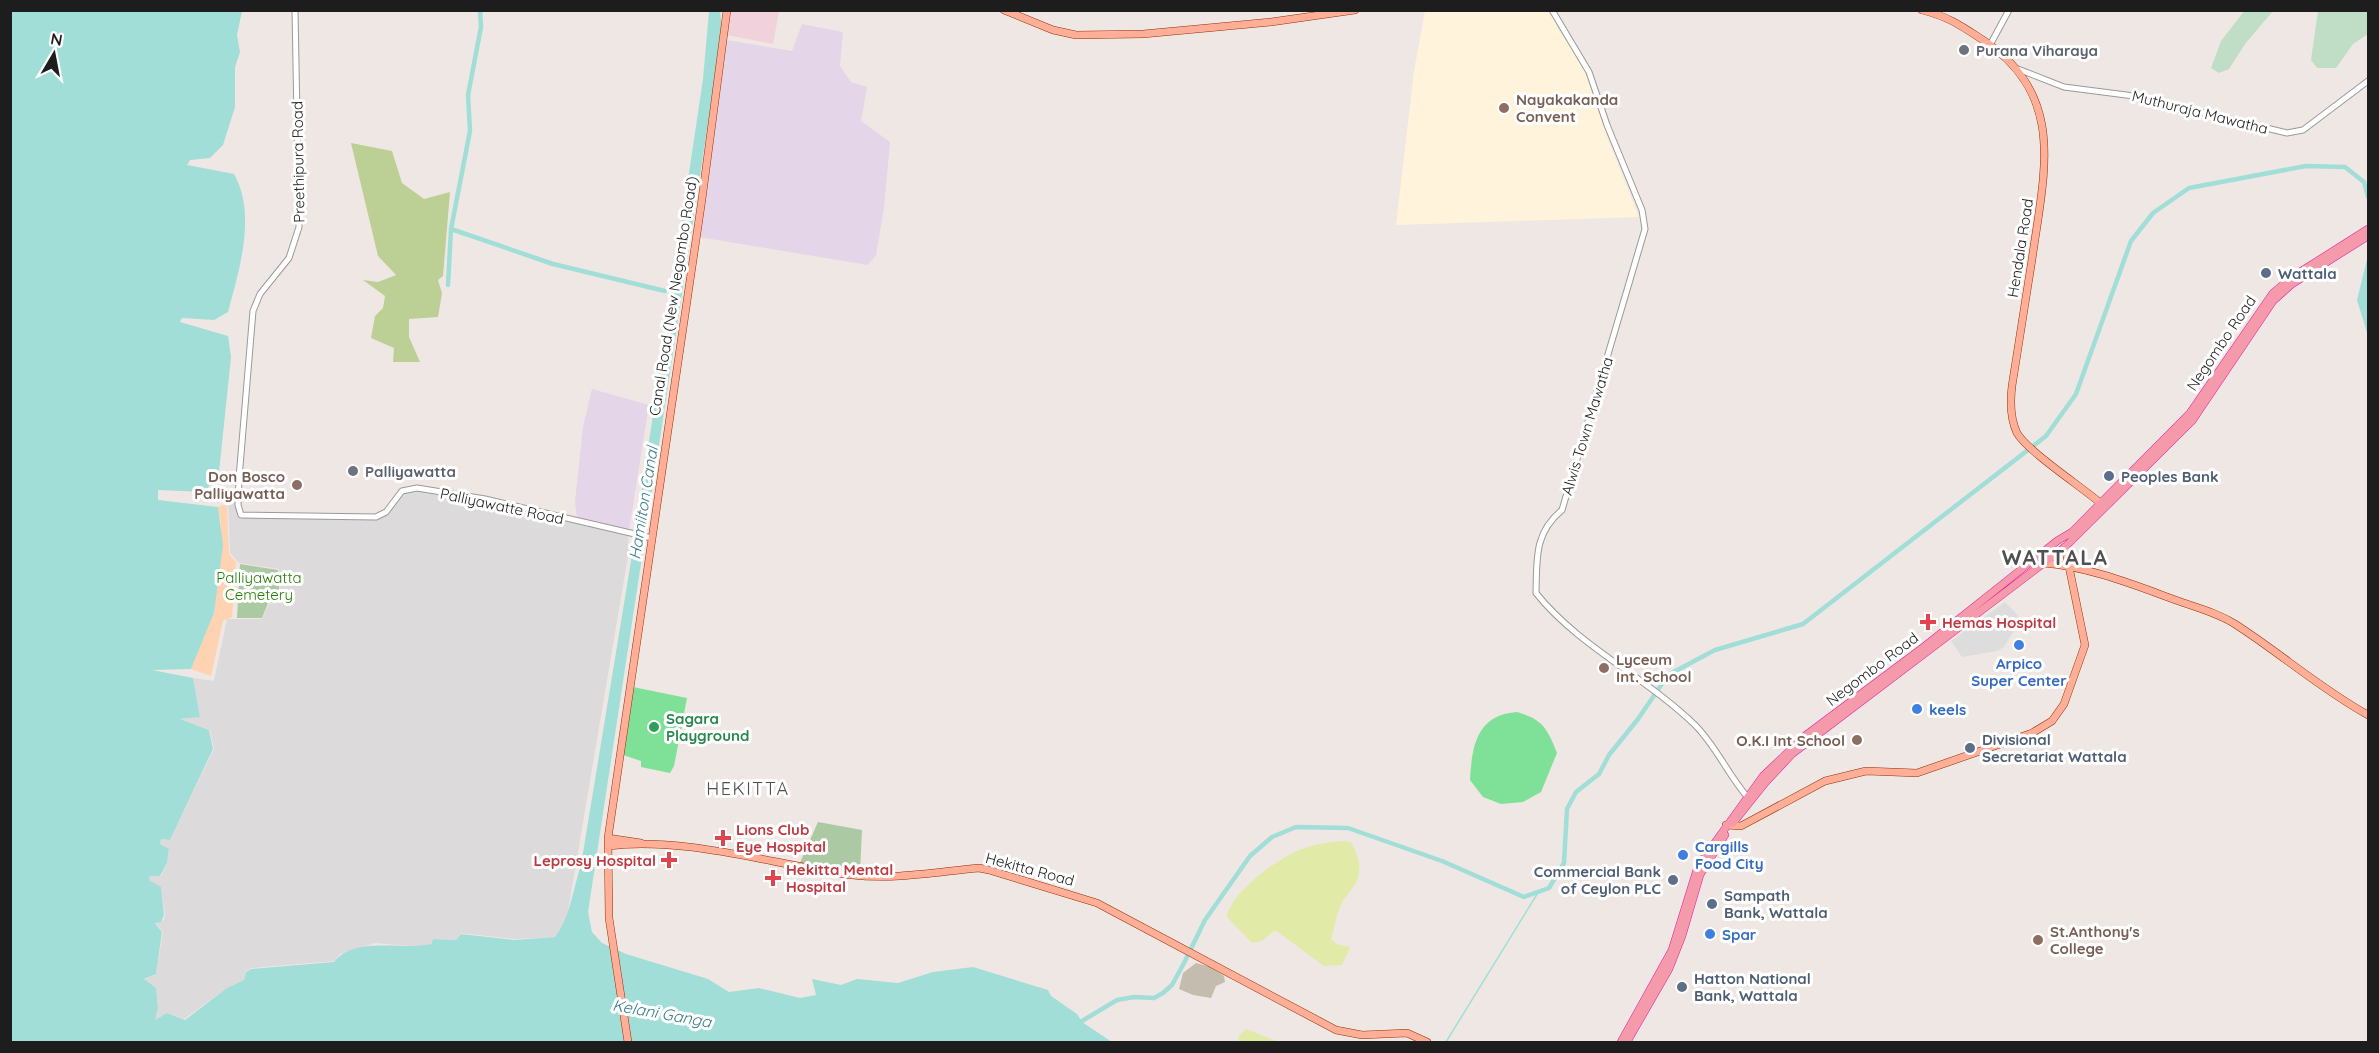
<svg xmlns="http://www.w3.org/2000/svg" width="2379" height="1053" font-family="Quicksand,sans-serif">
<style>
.residential{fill:#dcdadb}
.commercial{fill:#f1d1db}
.industrial{fill:#e5d5e8}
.education{fill:#fff3dc}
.construction{fill:#c4bcae}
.grass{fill:#e1eba7}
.forest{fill:#bcd096}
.wetland{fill:#bfdec5}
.sand{fill:#ffd3b1}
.cemetery{fill:#abc9a3}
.pitch{fill:#7ee197}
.parking{fill:#ddd}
.water{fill:#a1ded7}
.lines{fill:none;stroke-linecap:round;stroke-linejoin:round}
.stream{stroke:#a1ded7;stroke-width:1.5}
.canal{stroke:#a1ded7;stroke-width:4.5}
.tertiary-casing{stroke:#9a9a9a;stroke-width:7}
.primary-casing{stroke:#972f00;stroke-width:8}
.trunk-casing{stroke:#e01da5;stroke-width:8}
.tertiary{stroke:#fff;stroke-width:5}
.primary{stroke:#ffae98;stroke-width:7}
.trunk{stroke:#f49aaa;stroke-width:7}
.worship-dot{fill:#6b7280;stroke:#fff;stroke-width:2}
.education-dot{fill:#8d6e63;stroke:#fff;stroke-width:2}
.service-dot{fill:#5c6f8a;stroke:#fff;stroke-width:2}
.health-dot{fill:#e0444e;stroke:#fff;stroke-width:2}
.shop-dot{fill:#3f7fe0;stroke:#fff;stroke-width:2}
.leisure-dot{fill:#2e9e5b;stroke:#fff;stroke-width:2}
.labels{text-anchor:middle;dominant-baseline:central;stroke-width:6;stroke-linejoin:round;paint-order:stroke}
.worship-label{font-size:15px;font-weight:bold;fill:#5b616d;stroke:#fff;text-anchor:start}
.education-label{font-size:15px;font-weight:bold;fill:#785e54;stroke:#fff;text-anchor:start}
.street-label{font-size:15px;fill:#1d1d1d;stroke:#fff}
.service-label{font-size:15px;font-weight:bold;fill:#4e5e75;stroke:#fff;text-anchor:start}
.park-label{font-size:15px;fill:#288007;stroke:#fff}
.health-label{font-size:15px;font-weight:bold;fill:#be3a42;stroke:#fff;text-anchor:start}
.shop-label{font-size:15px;font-weight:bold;fill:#366cbe;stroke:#fff;text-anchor:start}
.leisure-label{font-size:15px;font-weight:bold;fill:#27864d;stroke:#fff;text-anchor:start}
.water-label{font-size:16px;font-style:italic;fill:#397d88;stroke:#fff}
.quarter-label{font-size:18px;letter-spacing:1.5px;fill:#505050;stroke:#fff}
.district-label{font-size:21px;font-weight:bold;letter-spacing:1.5px;fill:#505050;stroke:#fff}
</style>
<rect width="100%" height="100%" fill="#efe7e3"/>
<!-- residential -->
<path class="residential" d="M 417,489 L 485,501 L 628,534 L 629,550 L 566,923 L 555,937 L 514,939 L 461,933 L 456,940 L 433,939 L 430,944 L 420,947 L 375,943 L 340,954 L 334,961 L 251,968 L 246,971 L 244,980 L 227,988 L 184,1019 L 167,1013 L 155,1020 L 158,1008 L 156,988 L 144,980 L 156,974 L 163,932 L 156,923 L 164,920 L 165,915 L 161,887 L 149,880 L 150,876 L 161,876 L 167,864 L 169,849 L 160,844 L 161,839 L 170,840 L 214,749 L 210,730 L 180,719 L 200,717 L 193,678 L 214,681 L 227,619 L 262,619 L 269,604 L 281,603 L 279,569 L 239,563 L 230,553 L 228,500 L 237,502 L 243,515 L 362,520 L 376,519 L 403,492 Z"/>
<!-- commercial -->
<path class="commercial" d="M 729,11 L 779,11 L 773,44 L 727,35 Z"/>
<!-- industrial -->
<path class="industrial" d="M 802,24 L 843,32 L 840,66 L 851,82 L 867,87 L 861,121 L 890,142 L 884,208 L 876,255 L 868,265 L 699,237 L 727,40 L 792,51 Z
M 592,389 L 649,405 L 629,530 L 577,519 L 575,502 L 583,427 Z"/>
<!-- education -->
<path class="education" d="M 1425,11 L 1551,11 L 1559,31 L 1576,53 L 1589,76 L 1608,139 L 1639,217 L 1396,225 L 1414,71 Z"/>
<!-- construction -->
<path class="construction" d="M 1196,963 L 1210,967 L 1224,976 L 1225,982 L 1216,986 L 1211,998 L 1193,995 L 1179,989 L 1183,973 Z"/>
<!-- grass -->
<path class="grass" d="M 1343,841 L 1351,842 C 1364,867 1362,878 1345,898 C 1337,907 1335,928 1331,939 L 1337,944 L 1350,947 L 1342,965 L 1324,966 L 1275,930 L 1262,941 L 1252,943 L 1227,917 C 1230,893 1279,857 1302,849 C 1315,844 1329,842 1343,841 Z
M 1246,1029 L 1279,1042 L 1239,1042 L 1238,1037 Z"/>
<!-- forest -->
<path class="forest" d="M 351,143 L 392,151 L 402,183 L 424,199 L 450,192 L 443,276 L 438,280 L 442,293 L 438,317 L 409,319 L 409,337 L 420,362 L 393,362 L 394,348 L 371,338 L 375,316 L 383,308 L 385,296 L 363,280 L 378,282 L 396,275 L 378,256 Z"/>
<!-- wetland -->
<path class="wetland" d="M 2245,10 L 2273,11 L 2245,44 L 2229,69 L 2219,73 L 2211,68 L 2221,41 Z
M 2318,11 L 2368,11 L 2368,34 L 2353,44 L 2336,68 L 2317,68 L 2311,60 Z"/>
<!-- sand -->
<path class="sand" d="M 223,505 L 227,506 L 229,554 L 236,562 L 232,617 L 223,621 L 211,676 L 191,669 L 214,613 L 221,523 L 218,507 Z"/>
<!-- cemetery -->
<path class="cemetery" d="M 240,564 L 278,570 L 280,602 L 268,603 L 262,618 L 237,618 Z
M 818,822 L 862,830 L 860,872 L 799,865 Z"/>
<!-- pitch -->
<path class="pitch" d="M 633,687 L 687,698 L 674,766 L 670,773 L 641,767 L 641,761 L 623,755 Z
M 1517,712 C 1543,720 1547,728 1557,753 L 1541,792 L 1523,802 L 1501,804 L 1483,797 L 1470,780 C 1472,745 1477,715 1517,712 Z"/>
<!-- parking -->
<path class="parking" d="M 2005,602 L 2021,619 L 2004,647 L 1997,651 L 1962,657 L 1951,641 Z"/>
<!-- water -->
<path class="water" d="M 720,10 L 722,31 L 588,912 L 592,932 L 602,943 L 626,954 L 708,979 L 729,992 L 759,988 L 800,998 L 816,995 L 812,979 L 841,985 L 857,979 L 898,983 L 933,972 L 973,967 L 1048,990 L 1051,996 L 1077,1014 L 1082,1022 L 1112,1042 L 11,1042 L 10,11 L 242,11 L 237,35 L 240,52 L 235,67 L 235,107 L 223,145 L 210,158 L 190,160 L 187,165 L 234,174 C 257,215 239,270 228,312 L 214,320 L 182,318 L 180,322 L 228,336 L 231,357 L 219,472 L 205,492 L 158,490 L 158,500 L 218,507 L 223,545 L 214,613 L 191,669 L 152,670 L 193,678 L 200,717 L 180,719 L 209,730 L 213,749 L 170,840 L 161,839 L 160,844 L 169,849 L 167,863 L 160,876 L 150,876 L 149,880 L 161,887 L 164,915 L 161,922 L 155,923 L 162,932 L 156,974 L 144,979 L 156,988 L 158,1008 L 155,1020 L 167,1013 L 185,1020 L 227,988 L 244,980 L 246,972 L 251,969 L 334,962 C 355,935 403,951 431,944 L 433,939 L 456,940 L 461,934 L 514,940 L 555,937 C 570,918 573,889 581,865 L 633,549 L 703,79 L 709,11 Z
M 2368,255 L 2368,336 L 2357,300 Z"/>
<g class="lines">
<!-- stream -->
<path class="stream" d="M 1446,1042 L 1539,891"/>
<!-- canal -->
<path class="canal" d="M 451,229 L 553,264 L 665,291
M 448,285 L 451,229 L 470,131 L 468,95 L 481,27 L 480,10
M 1077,1024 L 1117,1000 L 1134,997 L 1154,998 L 1163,993 L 1172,985 L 1184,963 L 1205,920 L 1250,856 L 1272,837 L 1296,827 L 1348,828 L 1442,861 L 1524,897 L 1549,888 L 1564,863 L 1567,809 L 1576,792 L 1599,774 L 1609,755 L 1638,719 L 1668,675 L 1715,650 L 1803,624 L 2046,436 L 2076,394 L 2131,241 L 2153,213 L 2189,188 L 2306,166 L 2345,167 L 2364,182 L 2368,197"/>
<!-- tertiary casing -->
<g class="tertiary-casing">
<path id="tertiary" d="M 295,10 L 299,227 L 289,258 L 260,294 L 253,311 L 239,478 L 238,505 L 241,515 L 376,517 L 386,512 L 402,491 L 417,488 L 485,499 L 652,538
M 1552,10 L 1589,72 L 1607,125 L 1642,210 L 1645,229 L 1562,510 C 1534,533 1537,559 1536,593 C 1579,647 1646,677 1695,725 C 1717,747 1729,777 1750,800
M 1990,45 L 2009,10
M 2018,69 L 2064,87 L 2134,96 L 2287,133 L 2303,130 L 2368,81"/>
</g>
<!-- primary casing -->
<g class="primary-casing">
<path id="primary" d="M 1004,10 L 1053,30 L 1076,35 L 1143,34 L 1271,22 L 1355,10
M 1922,10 C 1949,17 1960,25 1983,40 C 2063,93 2046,165 2034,246 C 2027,293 2019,340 2012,386 C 2010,402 2010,418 2017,433 C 2028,452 2085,489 2104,506
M 2043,563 C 2092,567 2139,587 2184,603 C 2202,609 2219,614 2235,624 C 2280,653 2321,689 2368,715
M 1726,825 L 1741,826 L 1825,781 L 1866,771 L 1917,773 L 2032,733 L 2052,721 L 2064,704 L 2085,645 L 2065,547
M 608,838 L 641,843
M 608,846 C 686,836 774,865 852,875 C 894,880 936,872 979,868 L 989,870 L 1097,903 L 1336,1030 L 1362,1035 L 1407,1033 L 1427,1042
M 628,1042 L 609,918 L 608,838 L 702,199 L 727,10"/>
</g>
<!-- trunk casing -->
<g class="trunk-casing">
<path id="trunk" d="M 1733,823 L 1765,783 L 1792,754 L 2065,547 L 2192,421 L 2273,301 L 2292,284 L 2368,236
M 1621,1042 L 1672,950 L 1698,866 L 1763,776 L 1806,735 L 1925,646 L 2057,541 L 2072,532 L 2190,413 L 2273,293 L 2292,277 L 2368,229
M 1627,1042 L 1669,969 L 1682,936 L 1700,875 L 1725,835"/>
</g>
<!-- tertiary -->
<use href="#tertiary" class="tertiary"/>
<!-- primary -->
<use href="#primary" class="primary"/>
<!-- trunk -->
<use href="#trunk" class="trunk"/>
</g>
<!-- markers -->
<g class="worship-dot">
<circle cx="1964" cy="50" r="6"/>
<circle cx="353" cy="471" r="6"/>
</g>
<g class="education-dot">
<circle cx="1504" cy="108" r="6"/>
<circle cx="297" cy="485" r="6"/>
<circle cx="1604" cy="668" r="6"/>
<circle cx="1857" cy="740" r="6"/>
<circle cx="2038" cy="940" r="6"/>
</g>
<g class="service-dot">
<circle cx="2266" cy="273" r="6"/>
<circle cx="2109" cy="476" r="6"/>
<circle cx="1970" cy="748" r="6"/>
<circle cx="1673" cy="880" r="6"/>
<circle cx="1712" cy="904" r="6"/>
<circle cx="1682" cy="987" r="6"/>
</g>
<g class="health-dot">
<path d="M1925 613h6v6h6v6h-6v6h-6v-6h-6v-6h6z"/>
<path d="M720 829h6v6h6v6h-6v6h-6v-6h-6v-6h6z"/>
<path d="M666 851h6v6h6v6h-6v6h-6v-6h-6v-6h6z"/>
<path d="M770 869h6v6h6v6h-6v6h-6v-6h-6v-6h6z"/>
</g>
<g class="shop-dot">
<circle cx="2019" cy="645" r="6"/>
<circle cx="1917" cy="709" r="6"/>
<circle cx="1683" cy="855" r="6"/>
<circle cx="1710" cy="934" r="6"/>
</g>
<circle class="leisure-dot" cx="654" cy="727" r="6"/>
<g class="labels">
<!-- worship labels -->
<g class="worship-label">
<text x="1976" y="50">Purana Viharaya</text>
<text x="365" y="471">Palliyawatta</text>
</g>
<!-- education labels -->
<g class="education-label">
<text x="1516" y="99">Nayakakanda<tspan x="1516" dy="17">Convent</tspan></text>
<text x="285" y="476" text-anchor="end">Don Bosco<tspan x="285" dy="17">Palliyawatta</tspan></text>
<text x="1616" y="659">Lyceum<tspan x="1616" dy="17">Int. School</tspan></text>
<text x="1845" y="740" text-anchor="end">O.K.I Int School</text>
<text x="2050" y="931">St.Anthony's<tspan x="2050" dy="17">College</tspan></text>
</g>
<!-- street labels -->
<g class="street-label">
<text transform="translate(2200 112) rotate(14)">Muthuraja Mawatha</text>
<text transform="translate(298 162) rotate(-91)">Preethipura Road</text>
<text transform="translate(2020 248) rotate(-81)">Hendala Road</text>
<text transform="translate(673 296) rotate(-81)">Canal Road (New Negombo Road)</text>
<text transform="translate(2221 343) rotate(-56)">Negombo Road</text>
<text transform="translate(1587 426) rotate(-73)">Alwis Town Mawatha</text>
<text transform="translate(502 506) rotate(12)">Palliyawatte Road</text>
<text transform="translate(1872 669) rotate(-37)">Negombo Road</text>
<text transform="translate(1030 869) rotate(15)">Hekitta Road</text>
</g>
<!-- service labels -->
<g class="service-label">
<text x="2278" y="273">Wattala</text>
<text x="2121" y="476">Peoples Bank</text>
<text x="1982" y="739">Divisional<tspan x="1982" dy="17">Secretariat Wattala</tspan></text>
<text x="1661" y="871" text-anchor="end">Commercial Bank<tspan x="1661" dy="17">of Ceylon PLC</tspan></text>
<text x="1724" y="895">Sampath<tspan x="1724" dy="17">Bank, Wattala</tspan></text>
<text x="1694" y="978">Hatton National<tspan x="1694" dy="17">Bank, Wattala</tspan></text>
</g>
<!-- park labels -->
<g class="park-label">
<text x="259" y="577">Palliyawatta<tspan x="259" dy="17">Cemetery</tspan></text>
</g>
<!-- health labels -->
<g class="health-label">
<text x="1942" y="622">Hemas Hospital</text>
<text x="736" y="829">Lions Club<tspan x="736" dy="17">Eye Hospital</tspan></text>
<text x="656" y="860" text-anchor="end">Leprosy Hospital</text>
<text x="786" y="869">Hekitta Mental<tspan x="786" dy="17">Hospital</tspan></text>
</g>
<!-- shop labels -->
<g class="shop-label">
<text x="2019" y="663" text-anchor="middle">Arpico<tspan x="2019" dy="17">Super Center</tspan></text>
<text x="1929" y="709">keels</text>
<text x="1695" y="846">Cargills<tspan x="1695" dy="17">Food City</tspan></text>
<text x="1722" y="934">Spar</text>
</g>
<!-- leisure labels -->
<g class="leisure-label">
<text x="666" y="718">Sagara<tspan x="666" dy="17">Playground</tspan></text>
</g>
<!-- water labels -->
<g class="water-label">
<text transform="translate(643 503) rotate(-81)">Hamilton Canal</text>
<text transform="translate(662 1013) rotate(10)">Kelani Ganga</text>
</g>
<!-- quarter labels -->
<g class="quarter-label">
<text x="748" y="788">HEKITTA</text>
</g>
<!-- district labels -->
<g class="district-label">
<text x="2055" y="557">WATTALA</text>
</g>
</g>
<!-- border -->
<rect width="2379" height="1053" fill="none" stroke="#1d1d1d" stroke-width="24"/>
<!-- north arrow -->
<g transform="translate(54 54) rotate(10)" stroke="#ffffff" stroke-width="4.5" paint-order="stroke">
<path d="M0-4.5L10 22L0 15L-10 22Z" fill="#1d1d1d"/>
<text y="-9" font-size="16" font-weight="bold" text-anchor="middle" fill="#1d1d1d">N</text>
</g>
</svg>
